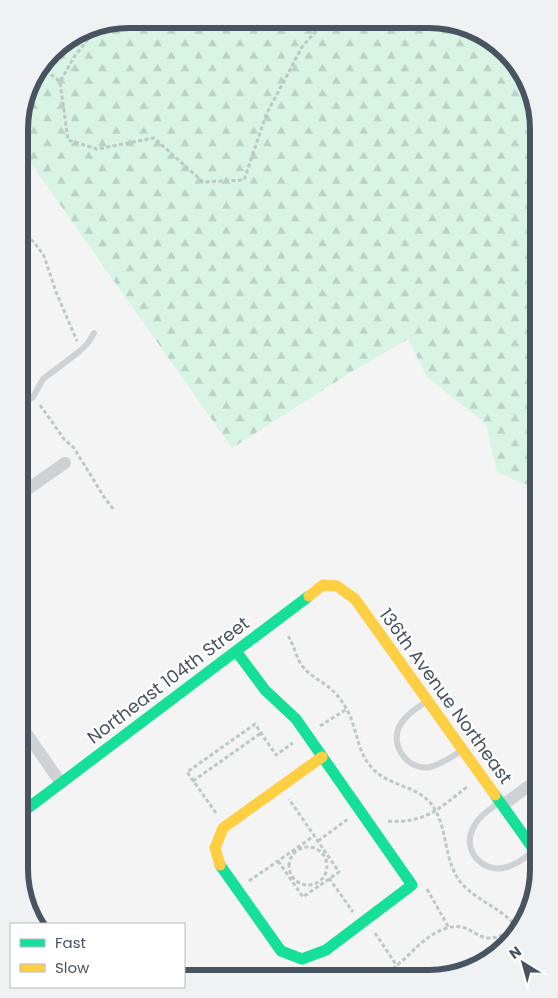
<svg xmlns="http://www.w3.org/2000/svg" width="558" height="998" font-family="Poppins,sans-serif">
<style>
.forest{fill:url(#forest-firs)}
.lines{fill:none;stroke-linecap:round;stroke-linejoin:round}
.path{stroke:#bcc9c5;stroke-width:3;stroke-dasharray:4 2.5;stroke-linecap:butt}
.lane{stroke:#cfd2d5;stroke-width:6}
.street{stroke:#cfd2d5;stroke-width:12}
.fast{stroke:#16e098;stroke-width:11}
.slow{stroke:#ffcf43;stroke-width:11}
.labels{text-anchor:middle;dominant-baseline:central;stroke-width:4.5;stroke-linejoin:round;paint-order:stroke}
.street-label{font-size:18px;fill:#485462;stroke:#fff}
.rim{fill:none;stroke:#485462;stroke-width:6}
</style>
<defs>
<pattern id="forest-firs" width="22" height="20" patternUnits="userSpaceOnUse" patternTransform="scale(1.25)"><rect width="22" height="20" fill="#d7f4e4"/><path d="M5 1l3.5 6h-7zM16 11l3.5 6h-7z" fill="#bad3c6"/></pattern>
</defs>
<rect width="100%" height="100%" fill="#f4f4f4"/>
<!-- forest -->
<path class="forest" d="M 128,19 L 451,21 L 502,46 L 533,93 L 536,490 L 497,472 L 486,424 L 427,377 L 408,339 L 348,374 L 232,448 L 20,148 L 20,114 L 30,79 L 56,46 L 87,27 Z"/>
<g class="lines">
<!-- path -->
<path class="path" d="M 100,24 L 74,57 L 60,82 L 68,140 L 97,149 L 154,138 L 203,182 L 244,180 L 266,115 L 302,47 L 326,20
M 41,66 L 60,82
M 20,232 L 34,242 L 44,256 L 56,292 L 77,341
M 40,405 L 64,439 L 74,448 L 104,497 L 114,510
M 288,636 C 295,646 296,660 305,669 C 311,676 319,680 326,685 C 335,692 341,699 346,708 C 358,728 356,753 374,770 C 391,787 421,786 434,808 C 449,832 443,863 463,885 C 480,903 503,908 519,930
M 320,726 L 347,709
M 193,781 L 261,733
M 216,813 L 187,772 L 255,724 L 276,755 L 293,743
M 388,821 C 424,824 440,808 467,787
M 318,841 L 348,819
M289 866a19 19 0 1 1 38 0a19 19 0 1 1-38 0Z
M 278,861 L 303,897 L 339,872 L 289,799
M 329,878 L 353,912
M 249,881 L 314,836
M 427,889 L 449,928
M 375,933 L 397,966
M 381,975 C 407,964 418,937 447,928 C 466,923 469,932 483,937 C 496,942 513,929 522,922"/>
<!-- lane -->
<path class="lane" d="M 21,406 L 33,397 L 43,379 L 80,351 L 88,343 L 94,333
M 22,472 L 32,485
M 427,701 C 417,708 405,715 399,727 C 390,747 409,771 430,767 C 442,764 451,757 461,751
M 497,804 C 488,811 478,817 473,828 C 462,849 481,872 503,868 C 515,866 524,858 534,851"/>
<!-- street -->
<path class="street" d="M 22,493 L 65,463
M 24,730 L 61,783
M 503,805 L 538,779"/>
<!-- fast -->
<path class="fast" d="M 495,795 L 539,857
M 24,811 L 309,596
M 220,865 L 281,951 L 302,959 L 326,950 L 412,885 L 296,719 L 265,690 L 236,651"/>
<!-- slow -->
<path class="slow" d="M 309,596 L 323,585 L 337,586 L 355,599 L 495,795
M 220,865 L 215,848 L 223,828 L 322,757"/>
</g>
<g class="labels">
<!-- street labels -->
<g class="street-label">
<text transform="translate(168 680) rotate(-37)">Northeast 104th Street</text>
<text transform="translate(446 696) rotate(54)">136th Avenue Northeast</text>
</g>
</g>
<!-- crop -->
<path d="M0 0H558V998H0ZM129 28H429A101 101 0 0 1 530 129V869A101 101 0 0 1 429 970H129A101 101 0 0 1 28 869V129A101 101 0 0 1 129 28Z" fill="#f0f1f2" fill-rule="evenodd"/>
<path class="rim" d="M129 28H429A101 101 0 0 1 530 129V869A101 101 0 0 1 429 970H129A101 101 0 0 1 28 869V129A101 101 0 0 1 129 28Z"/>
<!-- legend -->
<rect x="10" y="923" width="175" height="65" fill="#ffffff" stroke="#b6bbc0"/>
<rect x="20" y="939" width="25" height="8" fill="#16e098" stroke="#b6bbc0"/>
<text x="55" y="948" font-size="15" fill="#485462">Fast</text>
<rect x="20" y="964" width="25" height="8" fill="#ffcf43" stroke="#b6bbc0"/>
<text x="55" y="973" font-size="15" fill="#485462">Slow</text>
<!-- north arrow -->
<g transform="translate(523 963) rotate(323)" stroke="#ffffff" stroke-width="4" paint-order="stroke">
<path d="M0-4L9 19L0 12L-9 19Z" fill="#485462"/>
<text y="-8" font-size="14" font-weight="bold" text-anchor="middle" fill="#485462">N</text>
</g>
</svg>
